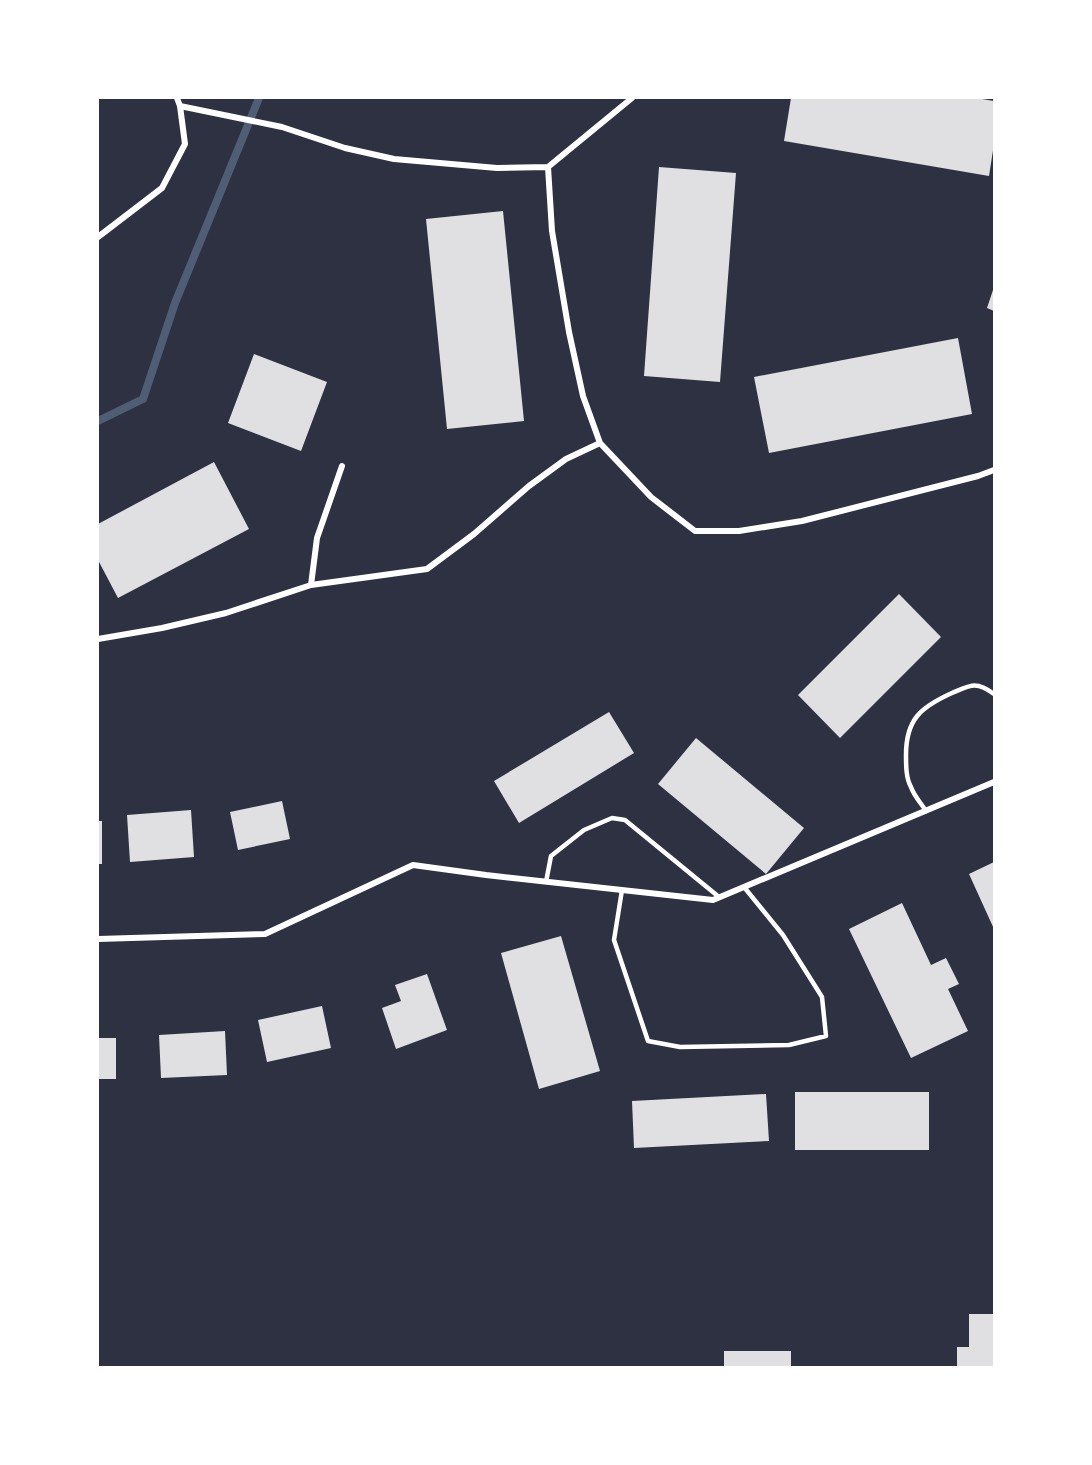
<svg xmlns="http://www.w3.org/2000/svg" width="1092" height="1465" font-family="'Exo 2',sans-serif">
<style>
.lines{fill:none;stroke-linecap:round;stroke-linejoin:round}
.stream{stroke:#4f5d75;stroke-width:8}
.building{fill:#e0e0e3}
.service{stroke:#fff;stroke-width:4.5}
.minor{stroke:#fff;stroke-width:6}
</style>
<rect width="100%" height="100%" fill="#2d3142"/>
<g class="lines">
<!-- stream -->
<path class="stream" d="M 98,421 L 143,399 L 175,303 L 259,98"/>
</g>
<!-- building -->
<path class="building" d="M 791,98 L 976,98 L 994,101 L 994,144 L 989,176 L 784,141 Z
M 659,167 L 736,173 L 720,382 L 644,376 Z
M 503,211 L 524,421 L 447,429 L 426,219 Z
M 994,287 L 994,311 L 987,308 Z
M 958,338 L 972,414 L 769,453 L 754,377 Z
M 254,354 L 327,382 L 301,451 L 228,423 Z
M 214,462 L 249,529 L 118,598 L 98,560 L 98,524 Z
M 899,594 L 941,637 L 840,738 L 798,695 Z
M 609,712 L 634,753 L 519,823 L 494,781 Z
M 696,738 L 804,828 L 766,874 L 658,784 Z
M 282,801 L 290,839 L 238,850 L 230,812 Z
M 191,810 L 194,857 L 130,862 L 127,815 Z
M 98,821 L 102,821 L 102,864 L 98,864 Z
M 994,862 L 994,929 L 969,874 Z
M 902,903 L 931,965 L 946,958 L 959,984 L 948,989 L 968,1031 L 911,1058 L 849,929 Z
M 561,936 L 600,1071 L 539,1089 L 501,953 Z
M 427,974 L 447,1030 L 396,1049 L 382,1008 L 401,1001 L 395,985 Z
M 322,1006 L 331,1048 L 267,1062 L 258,1020 Z
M 225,1031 L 227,1075 L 161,1078 L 159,1035 Z
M 98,1038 L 116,1038 L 116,1079 L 98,1079 Z
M 795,1092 L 929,1092 L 929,1150 L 795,1150 Z
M 766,1094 L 769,1141 L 634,1148 L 632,1101 Z
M 969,1314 L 994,1314 L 994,1368 L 957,1368 L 957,1347 L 969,1347 Z
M 724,1351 L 791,1351 L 791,1368 L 724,1368 Z"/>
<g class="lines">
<!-- service -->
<path class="service" d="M 926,811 C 921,803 914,796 911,787 C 906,778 906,766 906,755 C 906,719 921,707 952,693 C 971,685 976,681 994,694
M 546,882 L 551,856 L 584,830 L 612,818 L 625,820 L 719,897
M 622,890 L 614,940 L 648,1041 L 680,1047 L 789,1045 L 826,1036 L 822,997 L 783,935 L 744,887"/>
<!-- minor -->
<path class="minor" d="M 177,98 L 180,106 L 282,127 L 345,148 L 394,159 L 497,168 L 548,167
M 632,98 L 548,167 L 552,231 L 569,332 L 583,396 L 600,443 L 651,497 L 695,531 L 739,531 L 802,521 L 978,476 L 994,470
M 98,237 L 162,188 L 185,144 L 180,106
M 311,585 L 427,569 L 474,534 L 529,486 L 566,459 L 600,443
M 98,639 L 162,628 L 226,613 L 311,585 L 317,538 L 342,466
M 98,939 L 265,934 L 413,865 L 486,875 L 713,900 L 994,782"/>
</g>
<!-- border -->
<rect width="1092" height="1465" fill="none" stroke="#ffffff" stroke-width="198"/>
</svg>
